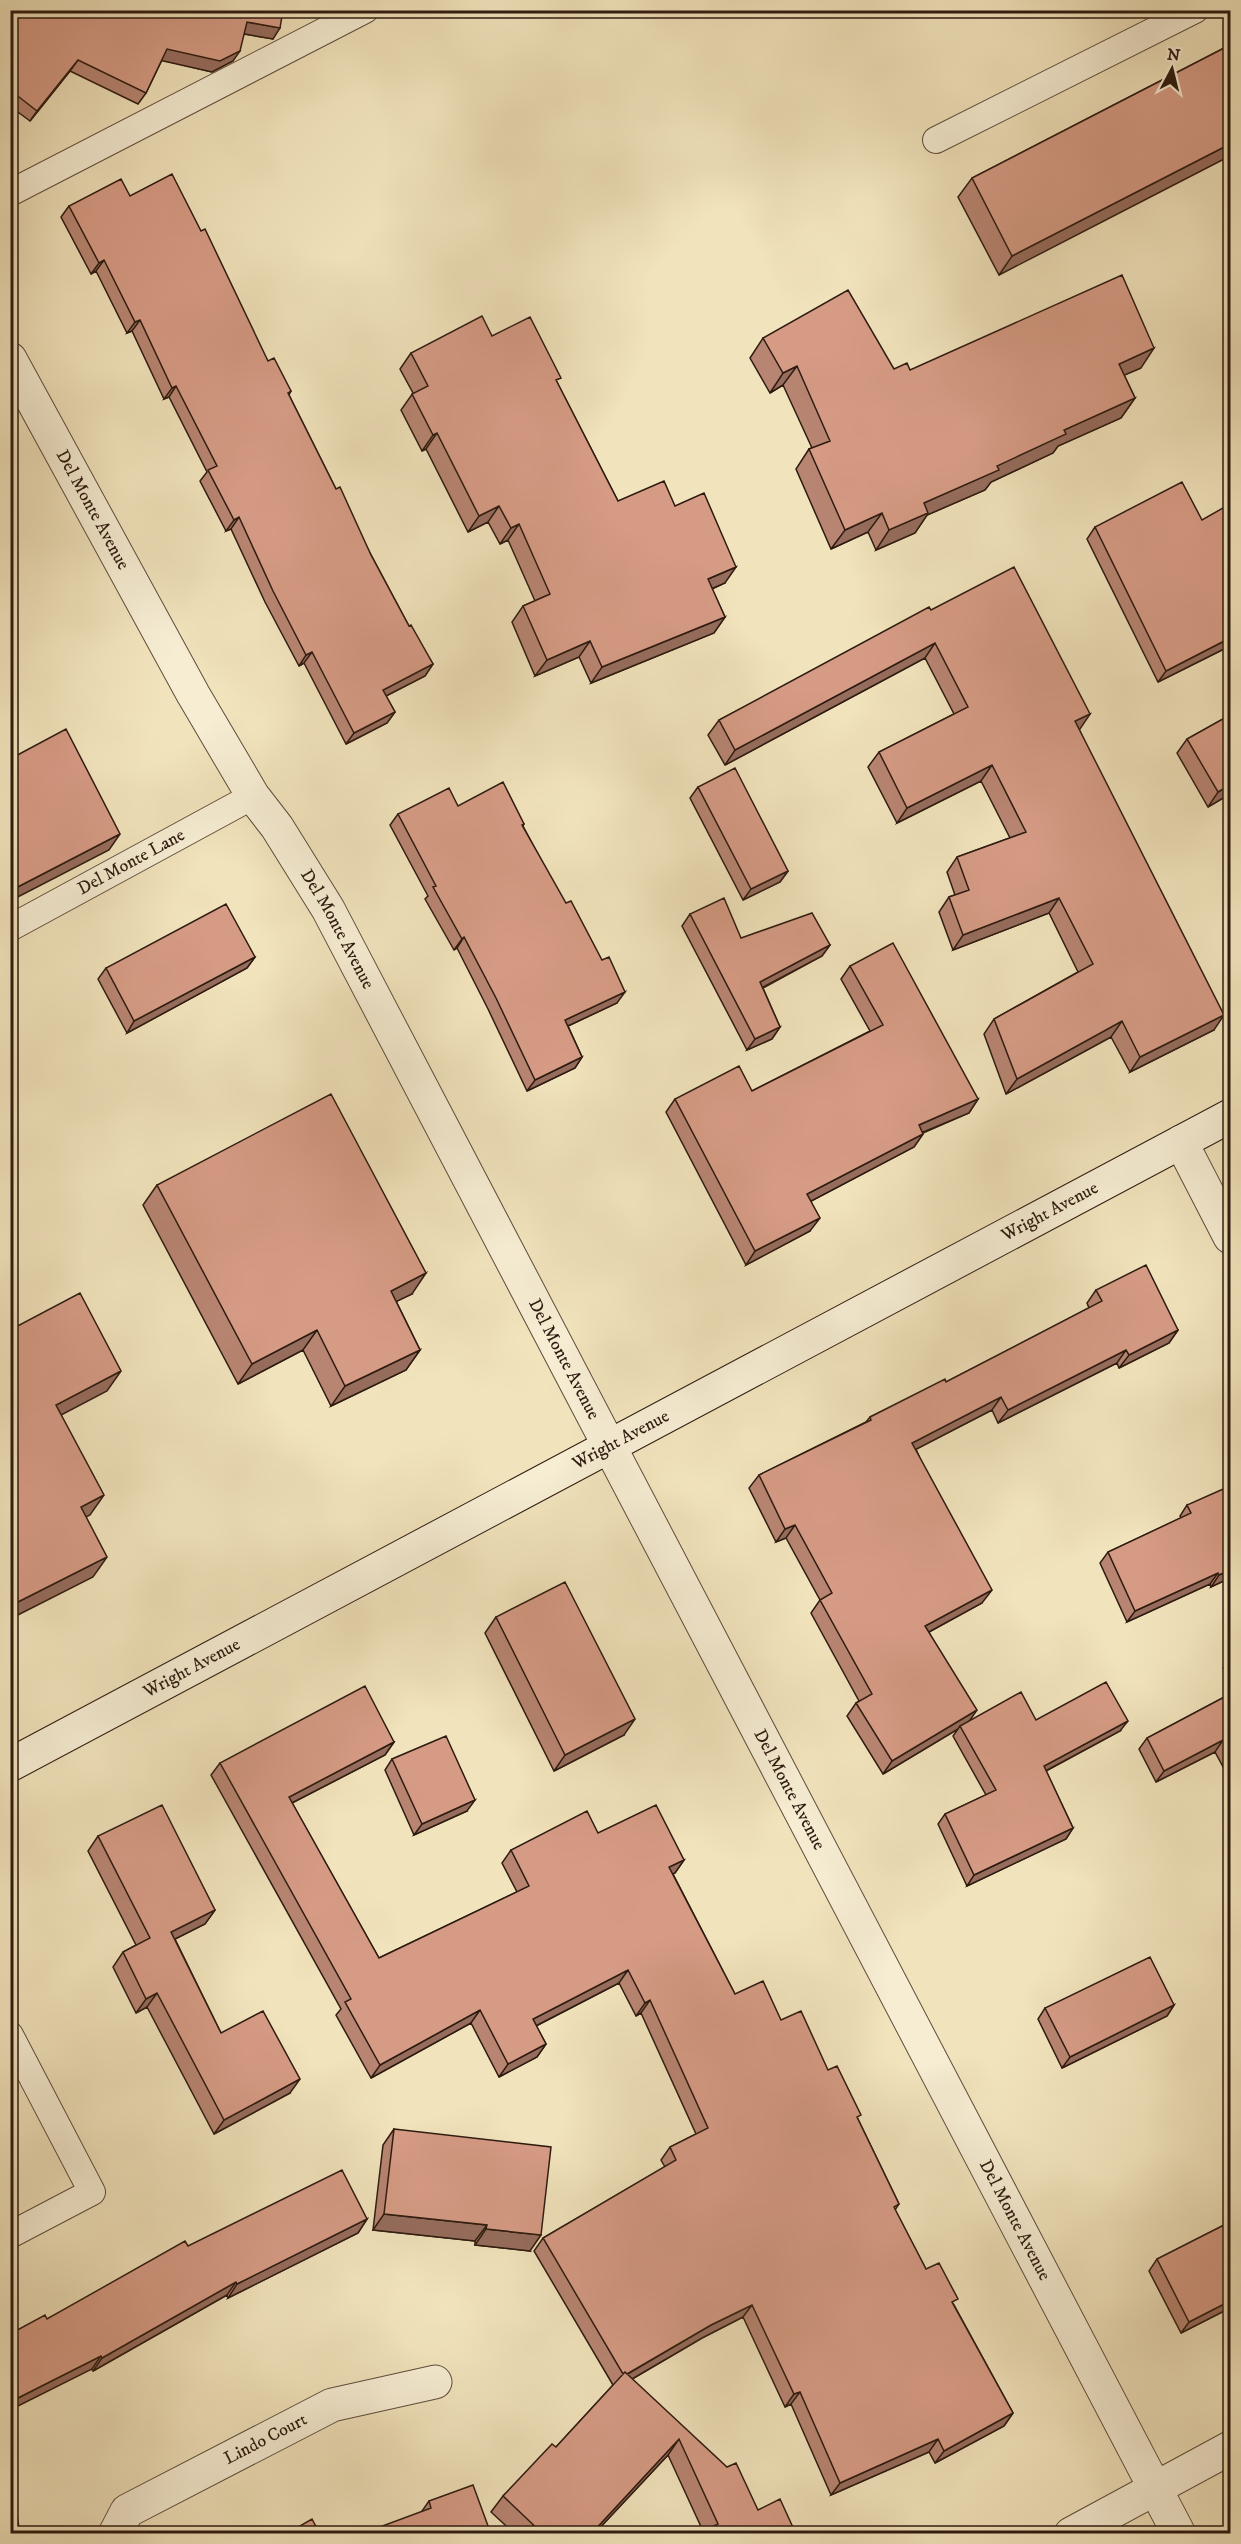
<svg xmlns="http://www.w3.org/2000/svg" width="1241" height="2544" font-family="'IM FELL DW Pica',serif">
<style>
.lines{fill:none;stroke-linecap:round;stroke-linejoin:round}
.lane-casing{stroke:#5f4d3b;stroke-width:28}
.street-casing{stroke:#5f4d3b;stroke-width:35}
.secondary-casing{stroke:#2e1b10;stroke-width:35}
.lane{stroke:#f6edd3;stroke-width:26}
.street{stroke:#f6edd3;stroke-width:33}
.secondary{stroke:#f6edd3;stroke-width:33}
.wall{fill:#b88572;stroke:#2e1b10;stroke-width:1.5}
.shaded-wall{fill:#966c5d;stroke:#2e1b10;stroke-width:1.5}
.building{fill:#d69b85;stroke:#2e1b10;stroke-width:1.5}
.labels{text-anchor:middle;dominant-baseline:central;stroke-width:5;stroke-linejoin:round;paint-order:stroke}
.street-label{font-size:18px;fill:#2e1b10;stroke:#f6edd3}
</style>
<rect width="100%" height="100%" fill="#f1e3bc"/>
<filter id="stains"><feTurbulence type="fractalNoise" baseFrequency=".00333" numOctaves="4"/><feColorMatrix values="0 0 0 0 .2 0 0 0 0 .09 0 0 0 0 .02 0 0 0 .5 -.17"/></filter>
<radialGradient id="worn" r=".72"><stop offset=".6" stop-color="#630" stop-opacity="0"/><stop offset="1" stop-color="#630" stop-opacity=".3"/></radialGradient>
<g class="lines">
<!-- lane casing -->
<g class="lane-casing">
<g id="lane">
<path d="M 936,140 L 1195,10"/>
<path d="M 10,193 L 365,10"/>
<path id="s1" d="M 10,928 L 253,796"/>
<path d="M 10,2035 L 92,2192 L 10,2235"/>
</g>
</g>
<!-- street casing -->
<g class="street-casing">
<g id="street">
<path id="s2" d="M 10,359 L 193,694 L 253,796 L 277,827 L 328,909 L 1179,2534"/>
<path d="M 1181,1142 L 1230,1237"/>
<path id="s3" d="M 115,2534 L 127,2511 L 332,2405 L 435,2382"/>
<path d="M 1071,2534 L 1230,2448"/>
</g>
</g>
<!-- secondary casing -->
<g class="secondary-casing">
<g id="secondary">
<path id="s4" d="M 10,1765 L 1230,1116"/>
</g>
</g>
<!-- lane -->
<use href="#lane" class="lane"/>
<!-- street -->
<use href="#street" class="street"/>
<!-- secondary -->
<use href="#secondary" class="secondary"/>
</g>
<!-- wall -->
<path class="wall" d="M 10,10 L 283,10 L 273,39 L 244,34 L 233,61 L 212,72 L 162,60 L 146,93 L 138,104 L 70,71 L 30,121 L 10,106 Z
M 1230,45 L 999,275 L 958,197 L 972,178 Z
M 130,196 L 268,361 L 291,391 L 289,395 L 336,489 L 409,626 L 433,664 L 425,676 L 386,696 L 395,712 L 387,723 L 346,744 L 304,663 L 299,666 L 265,602 L 231,529 L 226,531 L 200,481 L 207,472 L 169,397 L 164,399 L 132,331 L 127,333 L 96,271 L 91,274 L 61,217 L 69,206 Z
M 492,336 L 557,382 L 618,501 L 675,506 L 725,583 L 712,589 L 725,617 L 714,633 L 591,683 L 579,657 L 535,676 L 512,622 L 523,606 L 535,601 L 508,540 L 500,544 L 488,522 L 468,532 L 426,449 L 422,451 L 401,410 L 413,393 L 400,369 L 411,353 Z
M 763,338 L 894,369 L 910,370 L 1141,368 L 1124,375 L 1135,398 L 1121,418 L 1058,446 L 1053,453 L 991,482 L 985,490 L 927,515 L 915,533 L 876,550 L 868,532 L 831,549 L 796,469 L 809,449 L 812,448 L 783,385 L 770,393 L 750,358 Z
M 1095,527 L 1230,646 L 1158,682 L 1087,539 Z
M 931,610 L 1090,714 L 1079,729 L 1214,1030 L 1130,1072 L 1111,1037 L 1006,1094 L 984,1034 L 994,1019 L 1078,972 L 1049,913 L 953,950 L 939,912 L 949,897 L 955,895 L 947,872 L 957,857 L 1010,838 L 981,781 L 897,823 L 868,767 L 879,752 L 954,714 L 925,658 L 725,765 L 708,735 L 719,720 Z
M 1230,715 L 1230,794 L 1208,807 L 1177,753 L 1187,739 Z
M 698,787 L 788,871 L 780,882 L 743,900 L 690,798 Z
M 458,806 L 524,824 L 523,826 L 617,1003 L 568,1026 L 582,1057 L 575,1068 L 527,1091 L 488,1009 L 457,948 L 454,950 L 425,899 L 428,896 L 390,825 L 398,814 Z
M 690,914 L 741,938 L 830,945 L 822,956 L 763,988 L 780,1027 L 772,1039 L 747,1050 L 682,926 Z
M 255,957 L 247,968 L 127,1033 L 98,979 L 106,968 Z
M 850,966 L 978,1099 L 969,1113 L 923,1133 L 923,1134 L 914,1147 L 811,1201 L 810,1231 L 746,1265 L 666,1112 L 675,1099 L 752,1091 L 870,1031 L 841,979 Z
M 157,1185 L 412,1294 L 396,1301 L 420,1350 L 406,1370 L 331,1406 L 303,1350 L 238,1384 L 143,1205 Z
M 1096,1290 L 1178,1330 L 1169,1343 L 1119,1368 L 1117,1363 L 998,1423 L 992,1410 L 916,1449 L 982,1603 L 929,1632 L 969,1721 L 1036,1720 L 1120,1731 L 1046,1771 L 1073,1828 L 1066,1839 L 967,1886 L 938,1824 L 945,1814 L 986,1795 L 953,1736 L 958,1729 L 883,1774 L 847,1716 L 856,1703 L 859,1701 L 811,1613 L 820,1600 L 786,1538 L 776,1542 L 749,1488 L 759,1475 L 866,1422 L 870,1417 L 946,1382 L 1089,1308 L 1087,1303 Z
M 1187,1505 L 1230,1578 L 1211,1587 L 1210,1584 L 1127,1622 L 1100,1563 L 1108,1552 L 1181,1518 L 1180,1516 Z
M 496,1617 L 624,1735 L 554,1771 L 485,1633 Z
M 1230,1657 L 1230,1684 L 1223,1668 Z
M 1230,1694 L 1230,1780 L 1215,1752 L 1156,1782 L 1139,1749 L 1147,1738 Z
M 394,1742 L 385,1755 L 292,1803 L 379,1958 L 517,1892 L 502,1863 L 511,1850 L 598,1833 L 684,1860 L 675,1873 L 673,1874 L 735,1994 L 781,2020 L 828,2070 L 858,2119 L 899,2204 L 895,2210 L 926,2269 L 954,2305 L 1013,2413 L 1004,2426 L 935,2463 L 929,2452 L 831,2495 L 791,2404 L 785,2407 L 743,2317 L 702,2338 L 632,2379 L 758,2510 L 796,2534 L 703,2531 L 668,2455 L 594,2534 L 515,2534 L 491,2512 L 503,2496 L 556,2447 L 613,2385 L 534,2251 L 543,2238 L 665,2167 L 661,2160 L 670,2147 L 696,2134 L 641,2013 L 636,2016 L 619,1983 L 536,2026 L 546,2044 L 537,2057 L 499,2077 L 471,2023 L 371,2078 L 336,2015 L 341,2009 L 211,1775 L 220,1763 Z
M 392,1759 L 467,1811 L 414,1835 L 385,1770 Z
M 98,1836 L 215,1910 L 205,1924 L 175,1939 L 221,2033 L 290,2093 L 214,2134 L 147,2007 L 136,2013 L 113,1967 L 123,1952 L 136,1945 L 88,1851 Z
M 1174,2005 L 1167,2016 L 1062,2068 L 1038,2019 L 1045,2008 Z
M 394,2129 L 530,2251 L 475,2245 L 475,2241 L 373,2230 L 383,2145 Z
M 367,2219 L 358,2233 L 228,2298 L 227,2295 L 93,2371 L 47,2319 L 188,2246 Z
M 1230,2222 L 1230,2308 L 1181,2333 L 1149,2271 L 1157,2259 Z
M 429,2501 L 491,2534 L 422,2511 Z"/>
<!-- shaded-wall -->
<path class="shaded-wall" d="M 247,22 L 280,28 L 273,39 L 239,33 Z
M 167,49 L 240,51 L 233,61 L 212,72 L 159,60 Z
M 78,60 L 70,71 L 30,121 L 37,111 Z
M 1230,144 L 1230,156 L 999,275 L 1012,256 Z
M 104,260 L 96,271 L 91,274 L 99,263 Z
M 140,320 L 132,331 L 127,333 L 135,322 Z
M 1154,348 L 1141,368 L 1106,383 L 1119,364 Z
M 797,366 L 783,385 L 770,393 L 783,373 Z
M 176,386 L 169,397 L 164,399 L 172,388 Z
M 1135,398 L 1121,418 L 1058,446 L 1053,453 L 991,482 L 985,490 L 927,515 L 915,533 L 876,550 L 889,530 L 924,503 L 1064,430 Z
M 437,433 L 426,449 L 422,451 L 433,435 Z
M 499,506 L 488,522 L 468,532 L 479,516 Z
M 882,513 L 868,532 L 831,549 L 845,530 Z
M 239,517 L 231,529 L 226,531 L 234,520 Z
M 519,524 L 508,540 L 500,544 L 511,528 Z
M 736,567 L 725,583 L 697,595 L 708,579 Z
M 725,617 L 714,633 L 591,683 L 602,667 Z
M 1230,638 L 1230,646 L 1158,682 L 1166,671 Z
M 590,641 L 579,657 L 535,676 L 547,660 Z
M 935,643 L 925,658 L 725,765 L 735,750 Z
M 312,652 L 304,663 L 299,666 L 306,655 Z
M 433,664 L 425,676 L 376,701 L 383,690 Z
M 16,665 L 10,673 L 10,668 Z
M 395,712 L 387,723 L 346,744 L 354,733 Z
M 1090,714 L 1080,729 L 1064,736 L 1075,721 Z
M 992,765 L 981,781 L 897,823 L 907,808 Z
M 1230,785 L 1230,794 L 1208,807 L 1218,792 Z
M 120,834 L 109,850 L 10,901 L 10,891 Z
M 788,871 L 780,882 L 743,900 L 751,889 Z
M 1059,898 L 1049,913 L 953,950 L 963,935 Z
M 464,937 L 457,948 L 454,950 L 462,939 Z
M 830,945 L 822,956 L 752,993 L 760,982 Z
M 255,957 L 247,968 L 127,1033 L 134,1021 Z
M 625,992 L 617,1003 L 557,1031 L 565,1020 Z
M 1224,1015 L 1214,1030 L 1130,1072 L 1140,1057 Z
M 1122,1021 L 1111,1037 L 1006,1094 L 1017,1079 Z
M 780,1027 L 772,1039 L 747,1050 L 755,1039 Z
M 582,1057 L 575,1068 L 527,1091 L 535,1080 Z
M 978,1099 L 969,1113 L 909,1138 L 919,1125 Z
M 923,1134 L 914,1147 L 798,1208 L 807,1194 Z
M 820,1218 L 810,1231 L 746,1265 L 755,1251 Z
M 426,1273 L 412,1294 L 377,1311 L 391,1291 Z
M 317,1330 L 303,1350 L 238,1384 L 252,1364 Z
M 1178,1330 L 1169,1343 L 1119,1368 L 1129,1355 Z
M 420,1350 L 406,1370 L 331,1406 L 345,1386 Z
M 1126,1350 L 1117,1363 L 998,1423 L 1008,1410 Z
M 121,1371 L 107,1391 L 42,1425 L 56,1405 Z
M 1001,1397 L 992,1410 L 903,1456 L 912,1443 Z
M 104,1495 L 90,1515 L 67,1527 L 81,1507 Z
M 795,1525 L 786,1538 L 776,1542 L 785,1529 Z
M 107,1557 L 93,1577 L 10,1619 L 10,1606 Z
M 1230,1570 L 1230,1578 L 1211,1587 L 1219,1575 Z
M 1218,1573 L 1210,1584 L 1127,1622 L 1135,1611 Z
M 992,1590 L 982,1603 L 916,1639 L 925,1626 Z
M 977,1710 L 968,1723 L 960,1726 L 958,1729 L 883,1774 L 892,1761 Z
M 635,1719 L 624,1735 L 554,1771 L 565,1755 Z
M 1128,1721 L 1120,1731 L 1036,1776 L 1044,1766 Z
M 1223,1740 L 1215,1752 L 1156,1782 L 1164,1771 Z
M 394,1742 L 385,1755 L 280,1809 L 289,1797 Z
M 475,1800 L 467,1811 L 414,1835 L 422,1824 Z
M 1073,1828 L 1066,1839 L 967,1886 L 974,1875 Z
M 684,1860 L 675,1873 L 660,1880 L 669,1867 Z
M 215,1910 L 205,1924 L 161,1946 L 171,1932 Z
M 628,1970 L 619,1983 L 524,2032 L 533,2019 Z
M 157,1993 L 147,2007 L 136,2013 L 146,1999 Z
M 650,2000 L 641,2013 L 636,2016 L 645,2003 Z
M 1174,2005 L 1167,2016 L 1062,2068 L 1070,2057 Z
M 480,2010 L 471,2023 L 371,2078 L 380,2065 Z
M 546,2044 L 537,2057 L 499,2077 L 508,2064 Z
M 300,2079 L 290,2093 L 214,2134 L 224,2120 Z
M 384,2214 L 487,2225 L 475,2241 L 373,2230 Z
M 367,2219 L 358,2233 L 228,2298 L 237,2284 Z
M 486,2229 L 541,2235 L 530,2251 L 475,2245 Z
M 236,2282 L 227,2295 L 93,2371 L 102,2358 Z
M 1230,2301 L 1230,2308 L 1181,2333 L 1189,2322 Z
M 752,2305 L 743,2317 L 702,2338 L 615,2389 L 624,2376 L 711,2325 Z
M 101,2356 L 92,2369 L 10,2410 L 10,2402 Z
M 800,2392 L 791,2404 L 785,2407 L 794,2394 Z
M 1013,2413 L 1004,2426 L 935,2463 L 944,2451 Z
M 679,2439 L 668,2455 L 594,2534 L 591,2534 Z
M 938,2439 L 929,2452 L 831,2495 L 840,2483 Z"/>
<!-- building -->
<path class="building" d="M 10,10 L 283,10 L 280,28 L 247,22 L 240,51 L 220,61 L 167,49 L 146,93 L 78,60 L 37,111 L 10,90 Z
M 1230,45 L 1230,144 L 1012,256 L 972,178 Z
M 172,174 L 201,231 L 205,229 L 268,361 L 274,358 L 291,391 L 288,393 L 336,489 L 340,487 L 371,555 L 409,626 L 411,625 L 433,664 L 383,690 L 395,712 L 354,733 L 312,652 L 306,655 L 273,591 L 239,517 L 234,520 L 208,470 L 217,466 L 176,386 L 172,388 L 140,320 L 135,322 L 104,260 L 99,263 L 69,206 L 121,179 L 130,196 Z
M 1122,275 L 1154,348 L 1119,364 L 1135,398 L 1064,430 L 1066,434 L 997,466 L 999,470 L 924,503 L 928,513 L 889,530 L 882,513 L 845,530 L 809,449 L 830,441 L 797,366 L 783,373 L 763,338 L 848,290 L 894,369 L 907,363 L 910,370 Z
M 482,316 L 492,336 L 530,317 L 561,378 L 556,380 L 618,501 L 664,481 L 675,506 L 704,493 L 736,567 L 708,579 L 725,617 L 602,667 L 590,641 L 547,660 L 523,606 L 550,594 L 519,524 L 511,528 L 499,506 L 479,516 L 437,433 L 433,435 L 412,394 L 428,386 L 411,353 Z
M 1182,482 L 1202,520 L 1230,504 L 1230,638 L 1166,671 L 1095,527 Z
M 1014,567 L 1090,714 L 1075,721 L 1224,1015 L 1140,1057 L 1122,1021 L 1017,1079 L 994,1019 L 1093,964 L 1059,898 L 963,935 L 949,897 L 969,890 L 957,857 L 1026,832 L 992,765 L 907,808 L 879,752 L 968,707 L 935,643 L 735,750 L 719,720 L 929,607 L 931,610 Z
M 10,654 L 16,665 L 10,668 Z
M 1230,715 L 1230,785 L 1218,792 L 1187,739 Z
M 66,729 L 120,834 L 10,891 L 10,759 Z
M 735,768 L 788,871 L 751,889 L 698,787 Z
M 503,782 L 524,824 L 522,825 L 566,903 L 571,901 L 602,960 L 609,957 L 625,992 L 565,1020 L 582,1057 L 535,1080 L 496,998 L 464,937 L 462,939 L 433,887 L 436,886 L 398,814 L 449,788 L 458,806 Z
M 724,898 L 741,938 L 812,913 L 830,945 L 760,982 L 780,1027 L 755,1039 L 690,914 Z
M 226,904 L 255,957 L 134,1021 L 106,968 Z
M 893,943 L 978,1099 L 919,1125 L 923,1134 L 807,1194 L 820,1218 L 755,1251 L 675,1099 L 739,1066 L 752,1091 L 883,1025 L 850,966 Z
M 331,1094 L 426,1273 L 391,1291 L 420,1350 L 345,1386 L 317,1330 L 252,1364 L 157,1185 Z
M 1146,1265 L 1178,1330 L 1129,1355 L 1126,1350 L 1008,1410 L 1001,1397 L 912,1443 L 992,1590 L 925,1626 L 977,1710 L 892,1761 L 856,1703 L 872,1694 L 820,1600 L 832,1593 L 795,1525 L 785,1529 L 759,1475 L 871,1420 L 870,1417 L 945,1379 L 946,1382 L 1102,1301 L 1096,1290 Z
M 80,1293 L 121,1371 L 56,1405 L 104,1495 L 81,1507 L 107,1557 L 10,1606 L 10,1330 Z
M 1230,1486 L 1230,1570 L 1219,1575 L 1218,1573 L 1135,1611 L 1108,1552 L 1191,1513 L 1187,1505 Z
M 565,1582 L 635,1719 L 565,1755 L 496,1617 Z
M 1106,1682 L 1128,1721 L 1044,1766 L 1073,1828 L 974,1875 L 945,1814 L 996,1790 L 960,1726 L 1021,1692 L 1036,1720 Z
M 365,1686 L 394,1742 L 289,1797 L 379,1958 L 529,1886 L 511,1850 L 587,1811 L 598,1833 L 656,1805 L 684,1860 L 669,1867 L 735,1994 L 763,1981 L 781,2020 L 801,2011 L 828,2070 L 837,2066 L 861,2115 L 857,2117 L 899,2204 L 894,2207 L 926,2269 L 939,2263 L 958,2299 L 952,2302 L 1013,2413 L 944,2451 L 938,2439 L 840,2483 L 800,2392 L 794,2394 L 752,2305 L 711,2325 L 627,2374 L 625,2372 L 623,2374 L 543,2238 L 676,2160 L 670,2147 L 708,2128 L 650,2000 L 645,2003 L 628,1970 L 533,2019 L 546,2044 L 508,2064 L 480,2010 L 380,2065 L 345,2002 L 351,1999 L 220,1763 Z
M 1230,1694 L 1230,1755 L 1223,1740 L 1164,1771 L 1147,1738 Z
M 446,1736 L 475,1800 L 422,1824 L 392,1759 Z
M 162,1805 L 215,1910 L 171,1932 L 221,2033 L 263,2011 L 300,2079 L 224,2120 L 157,1993 L 146,1999 L 123,1952 L 150,1938 L 98,1836 Z
M 1150,1957 L 1174,2005 L 1070,2057 L 1045,2008 Z
M 394,2129 L 551,2147 L 541,2235 L 486,2229 L 487,2225 L 384,2214 Z
M 342,2170 L 367,2219 L 237,2284 L 236,2282 L 102,2358 L 101,2356 L 10,2402 L 10,2334 L 45,2315 L 47,2319 L 185,2241 L 188,2246 Z
M 1230,2222 L 1230,2301 L 1189,2322 L 1157,2259 Z
M 625,2372 L 727,2467 L 736,2463 L 758,2510 L 780,2499 L 796,2534 L 698,2534 L 718,2524 L 679,2439 L 591,2534 L 543,2534 L 503,2496 L 552,2444 L 556,2447 Z
M 473,2485 L 491,2534 L 361,2534 L 431,2508 L 429,2501 Z
M 17,2515 L 20,2534 L 10,2534 L 10,2516 Z
M 312,2519 L 320,2534 L 286,2534 Z"/>
<g class="labels">
<!-- street labels -->
<g class="street-label">
<text stroke="none"><textPath href="#s2" startOffset="172">Del Monte Avenue</textPath></text>
<text stroke="none"><textPath href="#s1" startOffset="138">Del Monte Lane</textPath></text>
<text stroke="none"><textPath href="#s2" startOffset="658">Del Monte Avenue</textPath></text>
<text stroke="none"><textPath href="#s4" startOffset="1178">Wright Avenue</textPath></text>
<text stroke="none"><textPath href="#s2" startOffset="1144">Del Monte Avenue</textPath></text>
<text stroke="none"><textPath href="#s4" startOffset="692">Wright Avenue</textPath></text>
<text stroke="none"><textPath href="#s4" startOffset="206">Wright Avenue</textPath></text>
<text stroke="none"><textPath href="#s2" startOffset="1630">Del Monte Avenue</textPath></text>
<text stroke="none"><textPath href="#s2" startOffset="2116">Del Monte Avenue</textPath></text>
<text stroke="none"><textPath href="#s3" startOffset="182">Lindo Court</textPath></text>
</g>
</g>
<!-- margin -->
<rect width="1241" height="2544" fill="none" stroke="#f1e3bc" stroke-width="36"/>
<rect x="12" y="12" width="1217" height="2520" fill="none" stroke="#2e1b10" stroke-width="3"/>
<rect x="18" y="18" width="1205" height="2508" fill="none" stroke="#2e1b10" stroke-width="1.5"/>
<!-- north arrow -->
<g transform="translate(1172 69) rotate(7)" stroke="#f6edd3" stroke-width="4.5" paint-order="stroke">
<path d="M0-4.5L10 22L0 15L-10 22Z" fill="#2e1b10"/>
<text y="-9" font-size="16" font-weight="bold" text-anchor="middle" fill="#2e1b10">N</text>
</g>
<rect width="100%" height="100%" filter="url(#stains)"/>
<rect width="100%" height="100%" fill="url(#worn)"/>
</svg>
